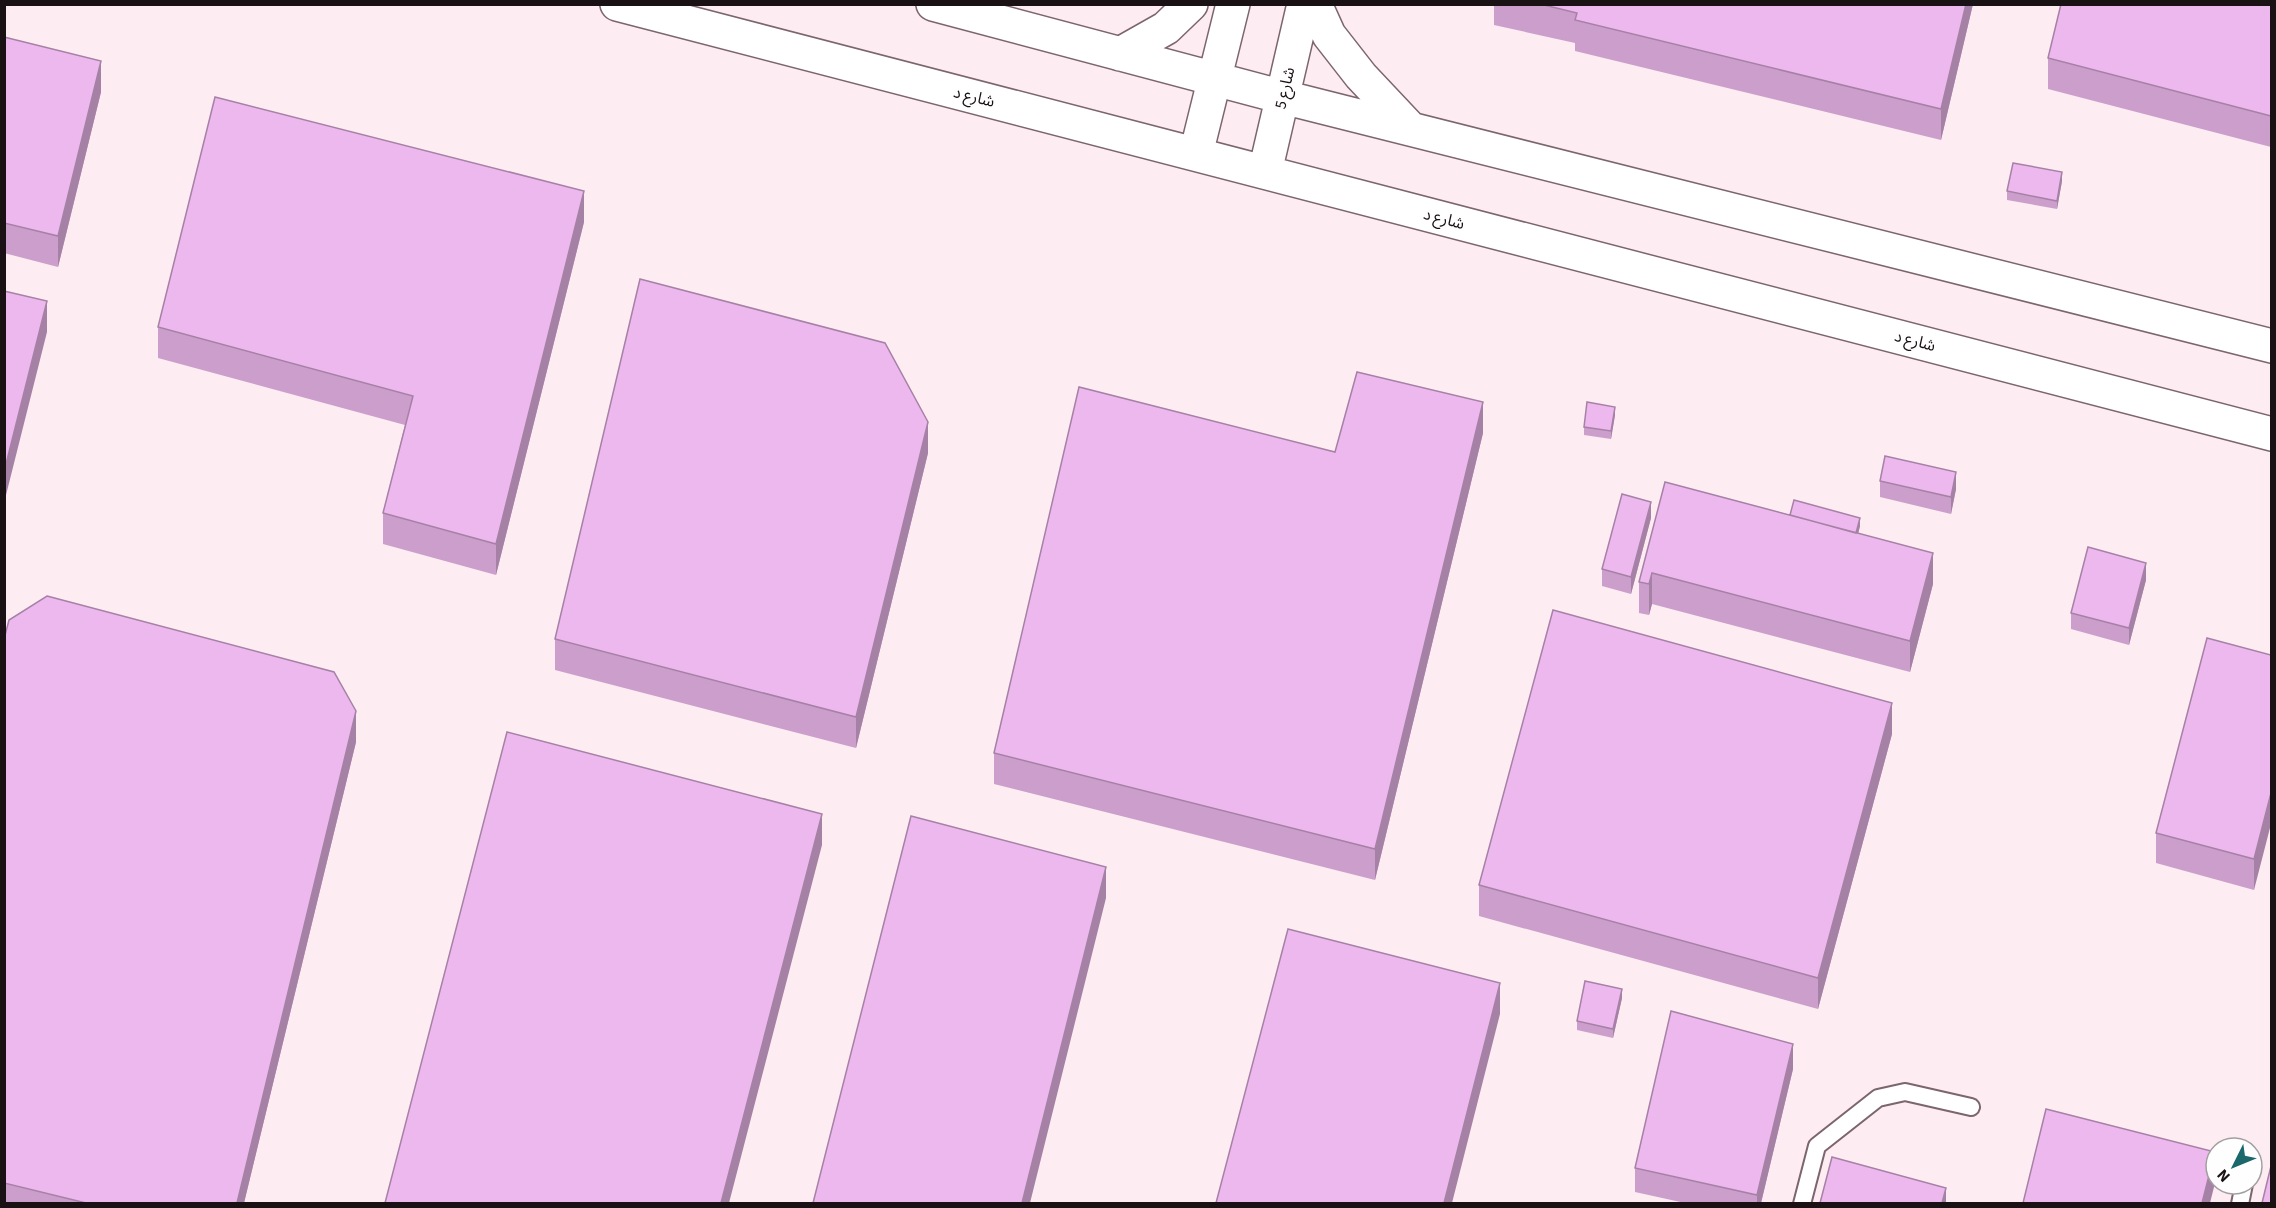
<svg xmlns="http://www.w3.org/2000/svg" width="2276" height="1208" font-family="'Source Sans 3','Noto Sans Arabic',sans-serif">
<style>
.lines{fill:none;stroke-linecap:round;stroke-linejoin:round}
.lane-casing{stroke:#7c656c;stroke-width:20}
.street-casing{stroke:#7c656c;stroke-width:36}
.lane{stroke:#fff;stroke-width:16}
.street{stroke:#fff;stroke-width:33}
.wall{fill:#cc9ecc}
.shaded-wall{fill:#a681a6}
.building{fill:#edb8ed;stroke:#a681a6;stroke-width:1.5}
.labels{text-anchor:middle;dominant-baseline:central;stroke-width:5;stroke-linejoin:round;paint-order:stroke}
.street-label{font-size:16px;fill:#1a1114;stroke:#fefefe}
</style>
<rect width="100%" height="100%" fill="#fdecf1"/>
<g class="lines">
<!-- lane casing -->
<g class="lane-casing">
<path id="lane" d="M 1802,1204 L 1817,1146 L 1878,1098 L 1905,1092 L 1971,1107
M 2240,1204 L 2244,1184"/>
</g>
<!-- street casing -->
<g class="street-casing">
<path id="street" d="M 617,4 L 2272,434
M 933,4 L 1283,97 L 2272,346
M 1315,4 L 1329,35 L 1361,76 L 1410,128
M 1120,54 L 1166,28 L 1191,4
M 1196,154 L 1233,4
M 1265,172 L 1304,4"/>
</g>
<!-- lane -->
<use href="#lane" class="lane"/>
<!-- street -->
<use href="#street" class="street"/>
</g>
<!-- wall -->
<path class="wall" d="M 1494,4 L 1973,4 L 1941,140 L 1575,51 L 1575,43 L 1494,25 Z
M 2271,4 L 2271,147 L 2048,89 L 2048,58 Z
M 4,37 L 101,92 L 58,267 L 4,253 Z
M 2062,181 L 2057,209 L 2007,200 L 2007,191 Z
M 584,222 L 496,575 L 383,544 L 383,513 L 405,425 L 158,358 L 158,327 Z
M 1615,415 L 1611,439 L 1584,435 L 1584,427 Z
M 1483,433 L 1375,880 L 994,784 L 994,753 L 1335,452 Z
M 928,453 L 856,748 L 555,670 L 555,639 Z
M 1880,481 L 1956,489 L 1951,514 L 1880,497 Z
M 1665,482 L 1790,515 L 1860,526 L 1858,533 L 1933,584 L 1910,672 L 1652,604 L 1649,615 L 1639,613 L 1639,582 Z
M 1651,518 L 1631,594 L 1602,586 L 1602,569 Z
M 2146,580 L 2129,645 L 2071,629 L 2071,613 Z
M 4,639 L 356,742 L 244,1203 L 4,1203 Z
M 2271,655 L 2254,890 L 2156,863 L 2156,833 Z
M 1892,734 L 1818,1009 L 1479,916 L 1479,885 Z
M 1622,998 L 1613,1038 L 1577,1030 L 1577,1021 Z
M 1793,1069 L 1761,1203 L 1685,1203 L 1635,1192 L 1635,1168 Z"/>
<!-- shaded-wall -->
<path class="shaded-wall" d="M 1966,4 L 1973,4 L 1941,140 L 1941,109 Z
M 101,61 L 101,92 L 58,267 L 58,236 Z
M 2062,172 L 2062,181 L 2057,209 L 2057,201 Z
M 584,191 L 584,222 L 496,575 L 496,544 Z
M 47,301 L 47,332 L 4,503 L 4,472 Z
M 1483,402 L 1483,433 L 1375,880 L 1375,849 Z
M 1615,407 L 1615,415 L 1611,439 L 1611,431 Z
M 928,422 L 928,453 L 856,748 L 856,717 Z
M 1956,472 L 1956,489 L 1951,514 L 1951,497 Z
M 1651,502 L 1651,518 L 1631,594 L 1631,577 Z
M 1860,518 L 1860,526 L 1855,547 L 1855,538 Z
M 1933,553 L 1933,584 L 1910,672 L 1910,641 Z
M 2146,563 L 2146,580 L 2129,645 L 2129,628 Z
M 1652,573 L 1652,604 L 1649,615 L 1649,584 Z
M 1892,703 L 1892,734 L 1818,1009 L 1818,978 Z
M 356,711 L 356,742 L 244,1203 L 237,1203 Z
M 2271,793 L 2271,824 L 2254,890 L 2254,859 Z
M 822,814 L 822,845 L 729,1203 L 721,1203 Z
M 1106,867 L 1106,898 L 1030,1203 L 1022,1203 Z
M 1500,983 L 1500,1014 L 1452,1203 L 1444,1203 Z
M 1622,989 L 1622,998 L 1613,1038 L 1613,1029 Z
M 1793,1044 L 1793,1069 L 1761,1203 L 1757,1203 L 1757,1195 Z
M 2215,1152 L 2215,1183 L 2210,1203 L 2202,1203 Z
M 1946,1188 L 1946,1203 L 1942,1203 Z"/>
<!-- building -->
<path class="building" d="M 1540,4 L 1966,4 L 1941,109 L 1575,20 L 1577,13 Z
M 2061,4 L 2271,4 L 2271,116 L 2048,58 Z
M 4,37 L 101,61 L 58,236 L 4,223 Z
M 215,97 L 584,191 L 496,544 L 383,513 L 413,396 L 158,327 Z
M 2013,163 L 2062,172 L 2057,201 L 2007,191 Z
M 640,279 L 885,343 L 928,422 L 856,717 L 555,639 Z
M 4,291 L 47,301 L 4,472 Z
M 1357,372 L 1483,402 L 1375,849 L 994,753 L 1079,387 L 1335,452 Z
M 1587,402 L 1615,407 L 1611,431 L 1584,427 Z
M 1885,456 L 1956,472 L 1951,497 L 1880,481 Z
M 1665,482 L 1933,553 L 1910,641 L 1652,573 L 1649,584 L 1639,582 Z
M 1622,494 L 1651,502 L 1631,577 L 1602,569 Z
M 1794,500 L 1860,518 L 1856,533 L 1790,515 Z
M 2088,547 L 2146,563 L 2129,628 L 2071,613 Z
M 47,596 L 334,672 L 356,711 L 237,1203 L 86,1203 L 4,1183 L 4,639 L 9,620 Z
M 1553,610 L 1892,703 L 1818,978 L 1479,885 Z
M 2207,638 L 2271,655 L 2271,793 L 2254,859 L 2156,833 Z
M 507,732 L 822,814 L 721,1203 L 385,1203 Z
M 911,816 L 1106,867 L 1022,1203 L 813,1203 Z
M 1288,929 L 1500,983 L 1444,1203 L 1216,1203 Z
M 1585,981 L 1622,989 L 1613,1029 L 1577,1021 Z
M 1671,1011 L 1793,1044 L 1757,1195 L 1635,1168 Z
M 2046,1109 L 2215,1152 L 2202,1203 L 2023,1203 Z
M 1832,1157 L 1946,1188 L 1942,1203 L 1820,1203 Z
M 2271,1166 L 2271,1203 L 2262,1203 Z"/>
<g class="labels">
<!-- street labels -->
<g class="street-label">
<text transform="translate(1285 88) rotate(-77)">شارع 5</text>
<text transform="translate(974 97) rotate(14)">شارع د</text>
<text transform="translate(1444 219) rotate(15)">شارع د</text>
<text transform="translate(1915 341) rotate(15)">شارع د</text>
</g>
</g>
<!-- border -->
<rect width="2276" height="1208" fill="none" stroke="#1a1114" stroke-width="12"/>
<!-- north arrow -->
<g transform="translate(2234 1166) rotate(227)"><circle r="28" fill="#fefefe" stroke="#a39fa0" stroke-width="1.5"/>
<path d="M0-4.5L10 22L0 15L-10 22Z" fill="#1a676c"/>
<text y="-9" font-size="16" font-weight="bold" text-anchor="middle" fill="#1a1114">N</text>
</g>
</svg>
